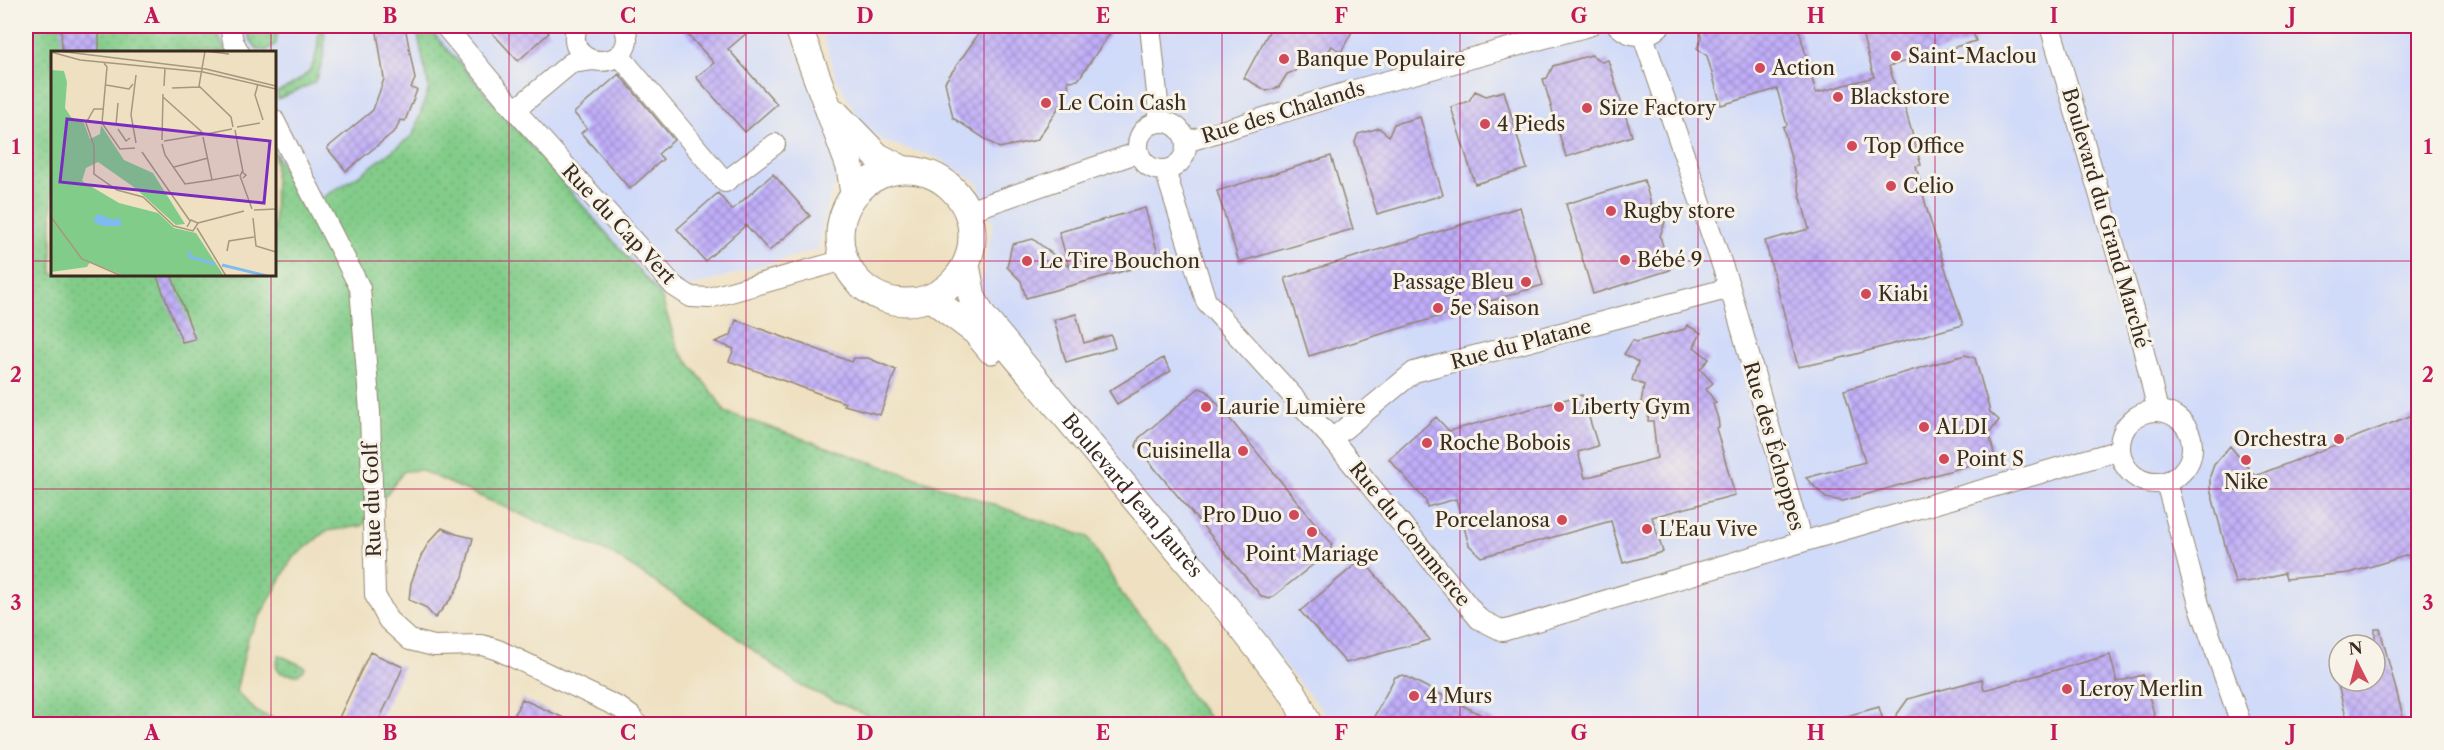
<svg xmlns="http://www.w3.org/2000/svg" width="2444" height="750" font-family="'Libre Caslon Text',serif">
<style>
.built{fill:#d0daf9;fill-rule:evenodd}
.grass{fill:url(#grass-dots);stroke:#5e7b54;stroke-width:1.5}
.building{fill:url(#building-cross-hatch)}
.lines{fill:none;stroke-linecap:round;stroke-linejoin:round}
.street-casing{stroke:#94856f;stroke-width:22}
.secondary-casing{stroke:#94856f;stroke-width:29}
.street{stroke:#fff;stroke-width:20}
.secondary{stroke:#fff;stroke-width:27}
.grid{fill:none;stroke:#c2185b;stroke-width:1.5;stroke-opacity:0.55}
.poi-dot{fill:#d1495b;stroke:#f7f3e8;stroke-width:2}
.labels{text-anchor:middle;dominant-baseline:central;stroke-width:6;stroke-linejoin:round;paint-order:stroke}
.poi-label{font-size:20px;fill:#3b2a1e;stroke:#f7f3e8;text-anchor:start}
.street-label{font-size:20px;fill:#3b2a1e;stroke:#f7f3e8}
.inset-river{fill:none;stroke:#7ebbf1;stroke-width:3}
.inset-road{fill:none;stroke:#a6977f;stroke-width:1.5}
.view{fill:#7b2cbf;fill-opacity:0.15;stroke:#7b2cbf;stroke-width:3}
.inset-edge{fill:none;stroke:#3b2a1e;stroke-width:3}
.neatline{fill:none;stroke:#c2185b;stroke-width:2}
.grid-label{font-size:20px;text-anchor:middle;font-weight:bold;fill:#c2185b}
</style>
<defs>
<pattern id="grass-dots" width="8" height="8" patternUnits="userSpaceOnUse" patternTransform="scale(1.5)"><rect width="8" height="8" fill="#82cc89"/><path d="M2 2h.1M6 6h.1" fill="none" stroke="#71af76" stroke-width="1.8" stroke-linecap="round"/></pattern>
<pattern id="building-cross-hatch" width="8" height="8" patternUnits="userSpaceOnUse" patternTransform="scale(1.5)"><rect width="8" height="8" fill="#c0aef9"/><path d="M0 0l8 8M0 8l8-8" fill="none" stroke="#9d8ec9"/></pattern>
</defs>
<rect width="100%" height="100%" fill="#f7f3e8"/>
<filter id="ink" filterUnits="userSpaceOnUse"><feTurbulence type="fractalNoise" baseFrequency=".0167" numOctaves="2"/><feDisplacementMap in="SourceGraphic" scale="12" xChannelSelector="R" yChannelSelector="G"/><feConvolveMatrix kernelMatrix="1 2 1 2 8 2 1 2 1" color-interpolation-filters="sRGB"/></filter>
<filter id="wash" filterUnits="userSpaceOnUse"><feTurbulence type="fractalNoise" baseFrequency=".008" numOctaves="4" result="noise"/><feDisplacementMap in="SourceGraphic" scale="24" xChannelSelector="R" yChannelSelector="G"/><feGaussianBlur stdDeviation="1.35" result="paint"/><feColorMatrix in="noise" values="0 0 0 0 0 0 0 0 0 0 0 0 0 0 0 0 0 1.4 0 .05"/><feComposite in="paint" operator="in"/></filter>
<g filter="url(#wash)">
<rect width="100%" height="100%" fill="#eee0c0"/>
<!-- built -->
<path class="built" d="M 209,26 L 416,26 L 429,88 L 413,135 L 361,174 L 303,210 L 275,152 L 274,52 L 226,52 L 213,27 Z
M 427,26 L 788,26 L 841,168 L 827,206 L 818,249 L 661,296 Z
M 820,26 L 2418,26 L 2418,724 L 1334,724 L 1005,333 L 980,287 L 993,223 L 977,182 L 938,158 L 885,142 L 863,127 L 836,78 ZM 2339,645 L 2375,645 L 2375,681 L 2339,681 Z"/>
<!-- grass -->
<path class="grass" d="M 26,26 L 209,26 L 213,27 L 226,52 L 52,52 L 52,274 L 274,274 L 275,152 L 303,210 L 361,174 L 413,135 L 429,88 L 416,26 L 427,26 L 661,296 L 678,349 L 715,396 L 725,412 L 1088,537 L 1125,599 L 1164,643 L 1188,692 L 1214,724 L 886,724 L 801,686 L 717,623 L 614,555 L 420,470 L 404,471 L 362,526 L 326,531 L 292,559 L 248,638 L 236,691 L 257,712 L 288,724 L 26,724 Z
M 246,26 L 278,26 L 276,44 L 266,51 L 257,49 L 249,38 Z
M 319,26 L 324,26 C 326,48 324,64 314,83 L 278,99 L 277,92 C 314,75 317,66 319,26 Z
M 279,655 L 305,667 L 304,670 L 297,675 L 281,673 L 276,666 Z"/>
<g id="blocks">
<!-- building -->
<path class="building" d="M 61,26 L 99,26 L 99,52 L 62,52 Z
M 376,26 L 405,26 L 415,79 L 411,88 L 417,90 L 405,121 L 400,120 L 396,130 L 346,171 L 327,148 L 373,110 L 384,79 Z
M 486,26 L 542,26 L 549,33 L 518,61 Z
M 680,26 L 755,26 L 728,49 L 777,104 L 745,132 L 696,77 L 714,63 Z
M 984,26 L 1115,26 L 1078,80 L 1068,81 L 1069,92 L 1037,140 L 999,148 L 953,118 L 945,82 Z
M 1272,26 L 1355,26 L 1341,52 L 1332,46 L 1327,54 L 1299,64 L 1295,71 L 1287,74 L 1279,87 L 1267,91 L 1244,78 Z
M 1698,26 L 1798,26 L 1816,93 L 1874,77 L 1860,26 L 1971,26 L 1976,41 L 1889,66 L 1898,95 L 1901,94 L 1921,165 L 1916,166 L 1927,210 L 1963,325 L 1834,360 L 1798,367 L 1765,241 L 1809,229 L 1783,127 L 1787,125 L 1777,89 L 1721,105 L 1707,56 L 1697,48 L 1702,38 Z
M 1591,55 L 1602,62 L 1608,60 L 1632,136 L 1566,157 L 1543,79 L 1547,78 L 1553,66 Z
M 619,74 L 674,140 L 658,154 L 663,159 L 630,189 L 581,133 L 587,128 L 574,113 Z
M 1475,91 L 1486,96 L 1504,91 L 1527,169 L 1475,184 L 1451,107 L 1469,101 Z
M 1420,117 L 1443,195 L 1377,214 L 1355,142 L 1358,134 L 1379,128 L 1389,136 L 1394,124 Z
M 1331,156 L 1353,229 L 1239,262 L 1217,191 Z
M 773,174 L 810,216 L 769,251 L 746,225 L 705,261 L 677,229 L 718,193 L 732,210 Z
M 1644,180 L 1654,214 L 1665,222 L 1660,236 L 1670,270 L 1593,294 L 1566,204 Z
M 1520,207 L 1543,285 L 1309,356 L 1285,278 Z
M 1145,208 L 1160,261 L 1026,298 L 1021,281 L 1007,267 L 1012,244 L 1033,239 L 1069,267 L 1059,232 Z
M 156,274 L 171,274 L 195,339 L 182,342 Z
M 1076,314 L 1084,343 L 1111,335 L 1115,348 L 1066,362 L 1054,320 Z
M 736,320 L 852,362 L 854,358 L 868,358 L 896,370 L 880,415 L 844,405 L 845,403 L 729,361 L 734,349 L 715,342 L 731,335 Z
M 1687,325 L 1701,333 L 1694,347 L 1709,359 L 1700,369 L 1713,383 L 1706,389 L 1716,403 L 1713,404 L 1718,419 L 1719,427 L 1716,428 L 1735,495 L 1652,517 L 1663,552 L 1623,563 L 1611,521 L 1481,557 L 1469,545 L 1456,499 L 1427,507 L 1426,501 L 1389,459 L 1436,417 L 1449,431 L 1582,395 L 1598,446 L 1578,452 L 1585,478 L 1657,458 L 1653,421 L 1648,421 L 1649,405 L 1641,403 L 1644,385 L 1632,380 L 1638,362 L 1624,354 L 1633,340 L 1636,342 L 1685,329 Z
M 1965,355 L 1975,358 L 1990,412 L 1999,420 L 1989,434 L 1995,458 L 1843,501 L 1826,498 L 1806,478 L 1865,462 L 1844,390 Z
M 1163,358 L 1171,371 L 1117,404 L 1109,391 Z
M 1199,388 L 1207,391 L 1332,544 L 1330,551 L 1270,599 L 1262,597 L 1136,446 L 1139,438 Z
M 2415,414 L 2418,422 L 2418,552 L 2350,573 L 2286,579 L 2284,573 L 2253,581 L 2235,583 L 2210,488 L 2210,476 L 2214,465 L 2230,446 L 2255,476 Z
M 442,528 L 456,534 L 473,538 L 463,577 L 453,596 L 435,618 L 425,607 L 409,600 L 411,583 L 421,556 L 429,542 Z
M 1362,559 L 1390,592 L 1430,640 L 1346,663 L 1300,611 Z
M 2375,629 L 2380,629 L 2405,724 L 2348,724 L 2337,681 L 2375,681 Z
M 370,652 L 403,667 L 390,697 L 377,724 L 336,724 Z
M 2110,655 L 2117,682 L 2143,675 L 2157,724 L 1890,724 L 1908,699 L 1982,679 L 1984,690 Z
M 1403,675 L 1499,724 L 1380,724 L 1375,715 L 1395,677 Z
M 522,699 L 577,724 L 510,724 Z
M 1879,707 L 1884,724 L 1833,724 L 1832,720 Z"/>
</g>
</g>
<g filter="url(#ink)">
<use href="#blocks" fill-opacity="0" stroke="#94856f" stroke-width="1.5"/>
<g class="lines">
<!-- street casing -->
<g class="street-casing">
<path id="street" d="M 230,26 L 233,41 L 239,52
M 445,26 L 515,110 L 674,286 L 691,297 L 709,298 L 844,260
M 577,26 C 561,74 643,71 624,26
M 1150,26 L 1160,122
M 1618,26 C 1631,38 1647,39 1660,26
M 2050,26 L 2136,319 L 2158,411
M 1643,36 L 1730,288 L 1802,542 L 2120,450
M 619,55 L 725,182 L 775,144
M 515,110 L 571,63 L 592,60
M 274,120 L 360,288 L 370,412 L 375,595 L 388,620 L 410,640 L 434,646 L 482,645 L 498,650 L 620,708 L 631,716 L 637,724
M1138 146a24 24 0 1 1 48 0a24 24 0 1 1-48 0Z
M 1186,142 L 1351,91 L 1589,26
M 1165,170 L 1206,301 L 1332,439 L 1479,619 L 1503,631 L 1802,542
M 968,211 L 1139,152
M2120 447a36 36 0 1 1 72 0a36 36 0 1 1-72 0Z
M 1332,439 L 1414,372 L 1730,288
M 2166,482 L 2199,604 L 2241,724"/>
</g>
<!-- secondary casing -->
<g class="secondary-casing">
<g id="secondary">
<path d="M 798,26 L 850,167 L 854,194"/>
<path d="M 835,113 L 877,156 L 902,169"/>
<circle cx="906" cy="236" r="66"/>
<path id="s1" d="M 966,265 L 972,297 L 982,316 L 1230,612 L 1295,696 L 1308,724"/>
<path d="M 931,298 L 976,332 L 991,350"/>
</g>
</g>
<!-- street -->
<use href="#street" class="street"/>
<!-- secondary -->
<use href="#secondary" class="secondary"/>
</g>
</g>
<!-- grid -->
<path class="grid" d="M 271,26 L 271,52M 509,26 L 509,724M 746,26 L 746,724M 984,26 L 984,724M 1222,26 L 1222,724M 1460,26 L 1460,724M 1698,26 L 1698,724M 1935,26 L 1935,724M 2173,26 L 2173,724M 26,261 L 52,261M 274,261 L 2418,261M 271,274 L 271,724M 26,489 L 2418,489"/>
<!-- markers -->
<g class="poi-dot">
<circle cx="1896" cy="56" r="6"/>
<circle cx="1284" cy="59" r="6"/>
<circle cx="1760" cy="68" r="6"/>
<circle cx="1838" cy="97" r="6"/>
<circle cx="1046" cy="103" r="6"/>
<circle cx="1587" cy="108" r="6"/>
<circle cx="1485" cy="124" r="6"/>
<circle cx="1852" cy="146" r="6"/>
<circle cx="1891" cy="186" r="6"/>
<circle cx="1611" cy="211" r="6"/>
<circle cx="1625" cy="260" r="6"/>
<circle cx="1027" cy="261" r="6"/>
<circle cx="1526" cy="282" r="6"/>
<circle cx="1866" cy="294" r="6"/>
<circle cx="1438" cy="308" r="6"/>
<circle cx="1206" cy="407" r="6"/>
<circle cx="1559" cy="407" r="6"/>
<circle cx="1924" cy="427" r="6"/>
<circle cx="2339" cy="439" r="6"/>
<circle cx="1427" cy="443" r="6"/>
<circle cx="1243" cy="451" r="6"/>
<circle cx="1944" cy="459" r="6"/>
<circle cx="2246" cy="460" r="6"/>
<circle cx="1294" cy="515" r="6"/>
<circle cx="1562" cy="520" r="6"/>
<circle cx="1647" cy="529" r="6"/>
<circle cx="1312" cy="532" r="6"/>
<circle cx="2067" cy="689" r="6"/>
<circle cx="1414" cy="696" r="6"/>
</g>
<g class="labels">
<!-- poi labels -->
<g class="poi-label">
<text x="1908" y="56">Saint-Maclou</text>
<text x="1296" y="59">Banque Populaire</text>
<text x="1772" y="68">Action</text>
<text x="1850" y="97">Blackstore</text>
<text x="1058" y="103">Le Coin Cash</text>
<text x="1599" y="108">Size Factory</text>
<text x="1497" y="124">4 Pieds</text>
<text x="1864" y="146">Top Office</text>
<text x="1903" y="186">Celio</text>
<text x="1623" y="211">Rugby store</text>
<text x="1637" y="260">Bébé 9</text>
<text x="1039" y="261">Le Tire Bouchon</text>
<text x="1514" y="282" text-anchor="end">Passage Bleu</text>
<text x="1878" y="294">Kiabi</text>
<text x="1450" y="308">5e Saison</text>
<text x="1218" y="407">Laurie Lumière</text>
<text x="1571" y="407">Liberty Gym</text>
<text x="1936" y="427">ALDI</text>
<text x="2327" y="439" text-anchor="end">Orchestra</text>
<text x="1439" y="443">Roche Bobois</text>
<text x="1231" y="451" text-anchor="end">Cuisinella</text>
<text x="1956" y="459">Point S</text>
<text x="2246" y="482" text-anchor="middle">Nike</text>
<text x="1282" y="515" text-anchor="end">Pro Duo</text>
<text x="1550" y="520" text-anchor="end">Porcelanosa</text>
<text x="1659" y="529">L'Eau Vive</text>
<text x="1312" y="554" text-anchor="middle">Point Mariage</text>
<text x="2079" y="689">Leroy Merlin</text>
<text x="1426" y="696">4 Murs</text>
</g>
<!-- street labels -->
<g class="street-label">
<text transform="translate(1283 112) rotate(-17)">Rue des Chalands</text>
<text transform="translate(2106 218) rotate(74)">Boulevard du Grand Marché</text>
<text transform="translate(619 224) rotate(47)">Rue du Cap Vert</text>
<text transform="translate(1521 344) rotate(-15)">Rue du Platane</text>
<text transform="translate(1774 446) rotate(74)">Rue des Échoppes</text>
<text stroke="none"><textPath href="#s1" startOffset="288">Boulevard Jean Jaurès</textPath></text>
<text transform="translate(372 500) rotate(-92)">Rue du Golf</text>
<text transform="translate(1410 534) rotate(51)">Rue du Commerce</text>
</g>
</g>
<!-- overview -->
<g transform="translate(51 51)">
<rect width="225" height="225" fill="#eee0c0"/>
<path d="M 0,19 L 13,20 L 16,31 L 14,57 L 20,66 L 33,72 L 39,88 L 49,83 L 50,74 L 73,109 L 102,122 L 134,173 L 125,174 L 84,137 L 47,111 L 35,117 L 31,130 L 68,152 L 107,162 L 123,177 L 145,182 L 173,225 L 74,225 L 39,211 L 36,216 L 0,221 Z" fill="#82cc89"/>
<path d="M 46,163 L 63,169 L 69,166 L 70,175 L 51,175 L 42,170 Z" fill="#7ebbf1"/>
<path class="inset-river" d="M 138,200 L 139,206 L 164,213M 171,214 L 216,225"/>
<path class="inset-road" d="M 7,0 L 155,18 L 225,35M 0,1 L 29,9 L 152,21 L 225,38M 178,3 L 154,0 L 148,35 L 180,66 L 182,76M 53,12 L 56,16 L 51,72 L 69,98 L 84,97M 207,33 L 204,44 L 212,69M 55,34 L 78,38 L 82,33M 113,35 L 114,17M 121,37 L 149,36M 112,46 L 151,81M 52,58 L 43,58 L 35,72 L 43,95 L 43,123 L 66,139 L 92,146 L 123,175 L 142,180 L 147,172 L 140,169 L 136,176M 65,74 L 67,52M 186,76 L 209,72M 67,78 L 75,90 L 79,87M 184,79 L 192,121M 154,83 L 150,84 L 181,78M 152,86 L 161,129 L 188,124M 111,89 L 112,43M 113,90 L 150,84M 85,92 L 80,64 L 85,24M 111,93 L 114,104 L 134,133 L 161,129M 91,101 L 139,170M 123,116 L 157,107M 192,127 L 195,124 L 191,121 L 189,125 L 201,158M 203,159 L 225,158M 0,166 L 31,208 L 71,225M 202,167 L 205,195 L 225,201M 147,172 L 193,160M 146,177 L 175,225M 176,200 L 178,190 L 203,186"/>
<path class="view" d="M 16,68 L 219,90 L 213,152 L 9,131 Z"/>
<rect width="225" height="225" class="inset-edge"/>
</g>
<!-- margin -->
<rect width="2444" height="750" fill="none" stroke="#f7f3e8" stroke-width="66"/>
<!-- north arrow -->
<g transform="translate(2357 663) rotate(354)"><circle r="28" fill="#f7f3e8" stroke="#aca397" stroke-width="1.5"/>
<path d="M0-4.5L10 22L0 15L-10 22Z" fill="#d1495b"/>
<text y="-9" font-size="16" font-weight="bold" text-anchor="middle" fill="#3b2a1e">N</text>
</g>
<rect x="33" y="33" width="2378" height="684" class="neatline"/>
<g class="grid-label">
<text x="152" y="23">A</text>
<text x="390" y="23">B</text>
<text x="628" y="23">C</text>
<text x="865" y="23">D</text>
<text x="1103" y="23">E</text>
<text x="1341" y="23">F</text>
<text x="1579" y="23">G</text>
<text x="1816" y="23">H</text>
<text x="2054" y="23">I</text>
<text x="2292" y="23">J</text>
<text x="16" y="154">1</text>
<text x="2428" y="154">1</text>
<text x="16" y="382">2</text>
<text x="2428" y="382">2</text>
<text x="16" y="610">3</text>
<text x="2428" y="610">3</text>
<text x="152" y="740">A</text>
<text x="390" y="740">B</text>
<text x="628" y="740">C</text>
<text x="865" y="740">D</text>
<text x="1103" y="740">E</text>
<text x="1341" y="740">F</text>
<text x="1579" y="740">G</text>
<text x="1816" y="740">H</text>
<text x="2054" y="740">I</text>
<text x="2292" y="740">J</text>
</g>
</svg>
